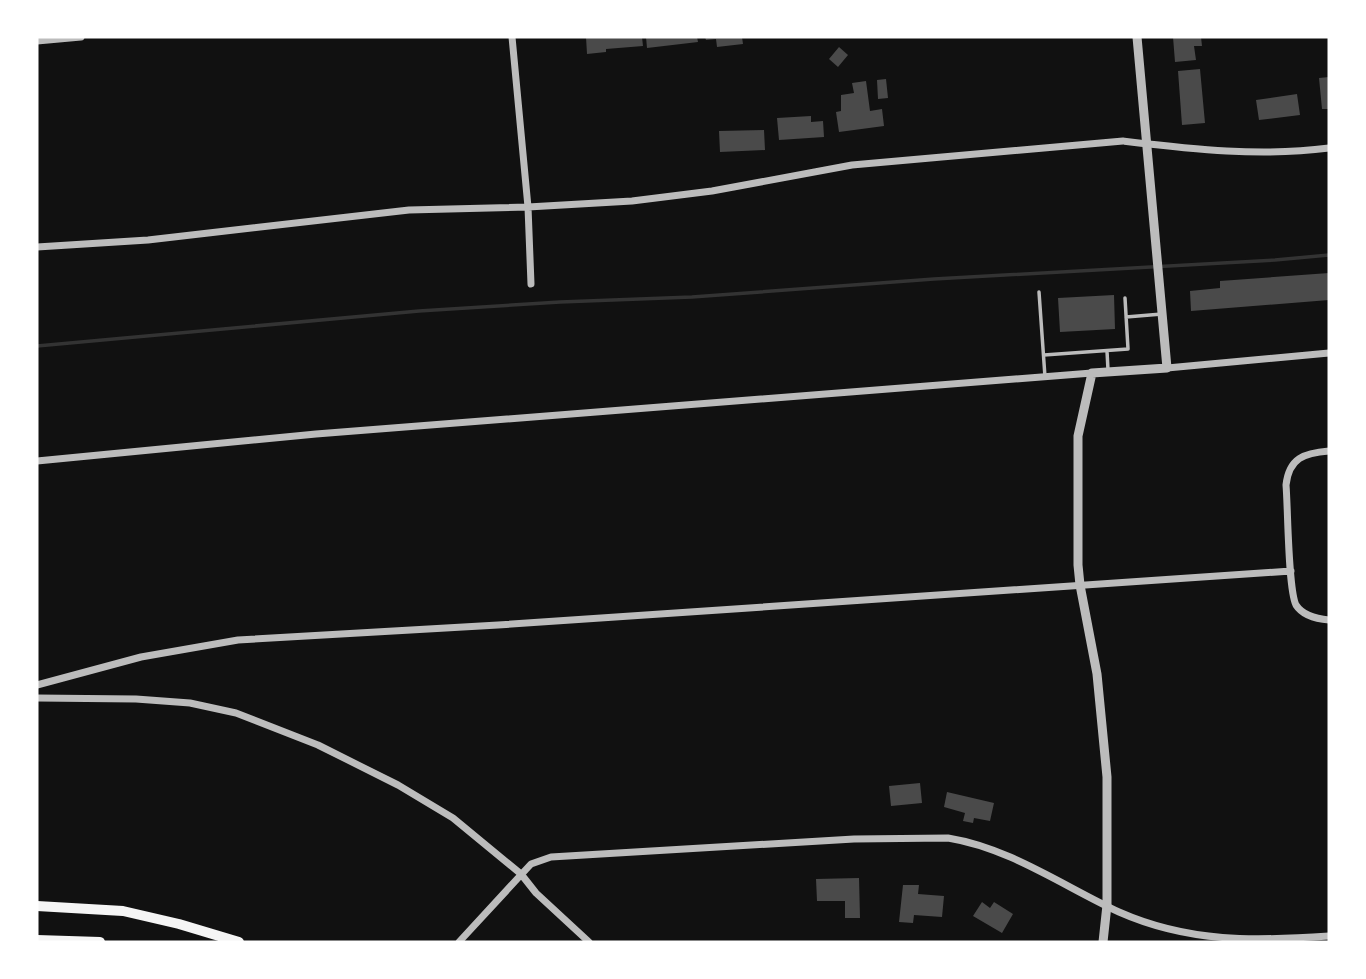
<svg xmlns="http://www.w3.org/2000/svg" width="1366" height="979" font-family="'Exo 2',sans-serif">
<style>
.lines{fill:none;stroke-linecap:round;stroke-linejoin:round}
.stream{stroke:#333;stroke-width:3.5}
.building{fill:#4a4a4a}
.service{stroke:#bcbcbc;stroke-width:3.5}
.minor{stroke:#bcbcbc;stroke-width:7}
.tertiary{stroke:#bcbcbc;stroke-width:9}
.secondary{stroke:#f5f5f5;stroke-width:10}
</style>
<rect width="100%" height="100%" fill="#111"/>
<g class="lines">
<!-- stream -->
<path class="stream" d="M 37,346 L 419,311 L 560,302 L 692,297 L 934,279 L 1275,260 L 1329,255"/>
</g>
<!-- building -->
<path class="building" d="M 586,37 L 642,37 L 643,46 L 606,49 L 606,52 L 587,54 Z
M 646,37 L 697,37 L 698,42 L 647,48 Z
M 705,37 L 742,37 L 743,44 L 717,47 L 716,39 L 706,40 Z
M 1173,37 L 1201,37 L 1202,46 L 1194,46 L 1196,60 L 1175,62 Z
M 839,47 L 848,55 L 838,67 L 829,59 Z
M 1200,69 L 1205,123 L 1182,125 L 1178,71 Z
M 1329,77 L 1329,109 L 1322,109 L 1319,78 Z
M 886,79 L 888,98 L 878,99 L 877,80 Z
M 866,81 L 870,111 L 882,109 L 884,126 L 839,132 L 836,112 L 841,111 L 841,95 L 854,93 L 852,83 Z
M 1297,94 L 1300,115 L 1259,120 L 1256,100 Z
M 811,116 L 811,122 L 823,121 L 824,137 L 779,140 L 777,118 Z
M 764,130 L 765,150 L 720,152 L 719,131 Z
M 1329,273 L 1329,300 L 1191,311 L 1190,291 L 1220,288 L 1220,281 Z
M 1114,295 L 1115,329 L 1060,332 L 1058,298 Z
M 920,783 L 922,803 L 891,806 L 889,786 Z
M 947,792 L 994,803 L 990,821 L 974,818 L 973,823 L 963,821 L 965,813 L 944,807 Z
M 859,878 L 860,918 L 845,918 L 845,901 L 817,901 L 816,879 Z
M 903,885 L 919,885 L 918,894 L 944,896 L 942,917 L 914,915 L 913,923 L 899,922 Z
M 982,902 L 990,908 L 994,902 L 1013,914 L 1002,933 L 973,916 Z"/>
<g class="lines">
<!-- service -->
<path class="service" d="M 1039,292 L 1045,377
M 1126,317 L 1162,314
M 1107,351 L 1108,370
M 1044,355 L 1128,349 L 1125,298"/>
<!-- minor -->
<path class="minor" d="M 512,37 L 528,207 L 531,284
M 37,41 L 81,37
M 37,247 L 148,240 L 409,210 L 528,207 L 632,201 L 712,191 L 852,165 L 1123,141 C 1192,149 1260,157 1329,148
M 1167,368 L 1329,353
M 1329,451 C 1304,453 1289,458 1286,485 C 1288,508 1288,589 1296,605 C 1303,616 1317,619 1329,620
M 37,461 L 316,434 L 1092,373
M 37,685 L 141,657 L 238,640 L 498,625 L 1291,571
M 37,698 L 136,699 L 190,703 L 236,713 L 318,745 L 398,785 L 453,818 L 521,874 L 536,893 L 589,942
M 459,942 L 531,864 L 551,857 L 854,839 L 948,838 C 1010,848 1063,886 1119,912 C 1189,943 1255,941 1329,936"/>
<!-- tertiary -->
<path class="tertiary" d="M 1103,942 L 1107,905 L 1107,777 L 1097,674 L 1080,585 L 1078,565 L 1078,436 L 1092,373 L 1167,368 L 1137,37"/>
<!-- secondary -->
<path class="secondary" d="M 37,906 L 123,911 L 179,924 L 239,942
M 37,940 L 100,942"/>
</g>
<!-- border -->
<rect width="1366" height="979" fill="none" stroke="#ffffff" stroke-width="77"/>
</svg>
